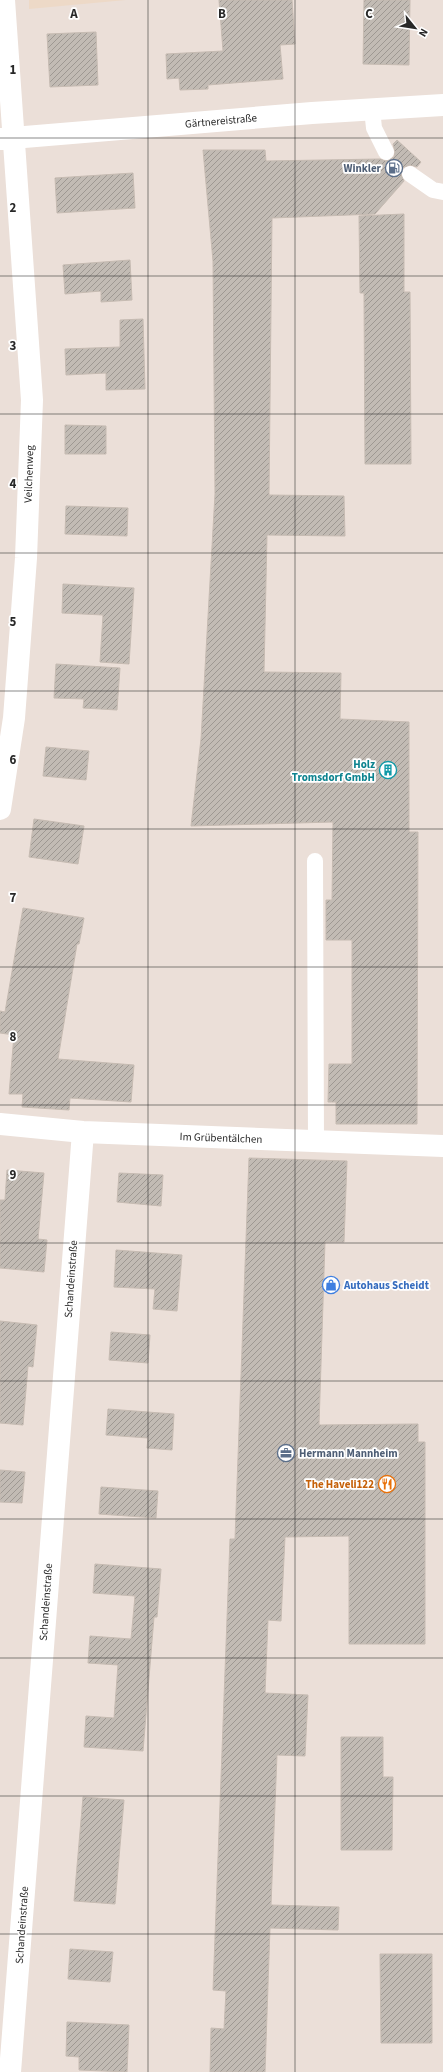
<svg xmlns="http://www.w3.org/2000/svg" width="443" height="2072" font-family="'Source Sans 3',sans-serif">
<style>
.education{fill:#edd9c7}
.building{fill:url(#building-hatch);stroke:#c6bbb2}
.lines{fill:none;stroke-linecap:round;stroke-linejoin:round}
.service{stroke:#fff;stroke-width:16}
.minor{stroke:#fff;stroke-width:22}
.grid{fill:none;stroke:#282828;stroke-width:1;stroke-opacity:0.55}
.labels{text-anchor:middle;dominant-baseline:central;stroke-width:3.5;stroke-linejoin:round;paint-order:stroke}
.street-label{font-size:11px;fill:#282828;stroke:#fff}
.service-label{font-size:11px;font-weight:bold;fill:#4e5e75;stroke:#fff;text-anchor:end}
.culture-label{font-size:11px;font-weight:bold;fill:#0d838f;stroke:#fff;text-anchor:end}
.shop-label{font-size:11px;font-weight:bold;fill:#366cbe;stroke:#fff;text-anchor:start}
.food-label{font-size:11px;font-weight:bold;fill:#c56008;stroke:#fff;text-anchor:end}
.grid-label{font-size:13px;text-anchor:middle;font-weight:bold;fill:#282828;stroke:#fff;stroke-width:3.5;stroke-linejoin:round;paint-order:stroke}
</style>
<defs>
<pattern id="building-hatch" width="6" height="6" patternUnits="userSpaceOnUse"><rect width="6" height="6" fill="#c2bbb4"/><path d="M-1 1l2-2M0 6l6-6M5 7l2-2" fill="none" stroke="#9e9892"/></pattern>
</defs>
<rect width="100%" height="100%" fill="#ebdfd8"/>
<!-- education -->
<path class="education" d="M 29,0 L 126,0 L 29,9 Z"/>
<!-- building -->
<path class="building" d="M 219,0 L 292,0 L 295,44 L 280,45 L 283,79 L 208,85 L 208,89 L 180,90 L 179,78 L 167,79 L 166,54 L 223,51 Z
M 364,0 L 410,0 L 409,65 L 363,64 Z
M 96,32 L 98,85 L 50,87 L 47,34 Z
M 397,140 L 421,162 L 417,167 L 410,165 L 402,168 L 401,174 L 404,181 L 375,214 L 272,218 L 269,495 L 344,496 L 345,536 L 267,535 L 264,672 L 341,673 L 340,719 L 409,722 L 409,832 L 418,832 L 417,1124 L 336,1124 L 336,1102 L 328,1102 L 329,1064 L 352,1064 L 352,940 L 326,940 L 326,900 L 332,900 L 333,822 L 191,826 L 201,739 L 215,494 L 213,261 L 203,150 L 265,150 L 266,161 L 380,159 L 386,161 L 394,157 L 395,152 L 393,144 Z
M 133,173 L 135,208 L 57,213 L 55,178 Z
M 404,214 L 404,292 L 410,292 L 411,464 L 365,464 L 364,293 L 360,293 L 359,216 Z
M 130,260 L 132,300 L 101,302 L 101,291 L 65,294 L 63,265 Z
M 143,319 L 145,389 L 106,390 L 106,373 L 66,375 L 65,349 L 120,347 L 120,320 Z
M 65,425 L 106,426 L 106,454 L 65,454 Z
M 66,506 L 128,508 L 127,536 L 65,534 Z
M 63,584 L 134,588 L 129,664 L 100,662 L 103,615 L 62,613 Z
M 56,664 L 120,668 L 117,710 L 83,708 L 84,699 L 54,698 Z
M 46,747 L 89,751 L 86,780 L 43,776 Z
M 34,819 L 84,826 L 78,864 L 29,857 Z
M 23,908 L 84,918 L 79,944 L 77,944 L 58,1059 L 134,1065 L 131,1102 L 70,1098 L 69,1110 L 22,1107 L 23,1094 L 9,1094 L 14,1035 L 0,1033 L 0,1011 L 5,1012 Z
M 249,1158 L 347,1161 L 344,1242 L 325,1242 L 319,1425 L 418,1424 L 418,1442 L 425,1442 L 425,1644 L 349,1644 L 349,1536 L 285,1537 L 281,1621 L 268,1620 L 265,1693 L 308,1695 L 305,1756 L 277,1755 L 271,1905 L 339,1907 L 338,1930 L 270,1928 L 265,2072 L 210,2072 L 211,2028 L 224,2029 L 226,1991 L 213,1990 L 230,1539 L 235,1539 Z
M 7,1170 L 44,1173 L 38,1239 L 47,1240 L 44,1272 L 0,1268 L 0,1200 L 5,1200 Z
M 119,1173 L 163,1175 L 161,1206 L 117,1202 Z
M 116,1250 L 182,1255 L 177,1311 L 153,1309 L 155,1289 L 114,1287 Z
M 0,1321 L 37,1325 L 33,1367 L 28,1366 L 23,1425 L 0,1423 Z
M 111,1332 L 150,1335 L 148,1363 L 109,1360 Z
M 108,1409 L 174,1414 L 172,1450 L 147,1448 L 148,1438 L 106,1435 Z
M 0,1470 L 25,1472 L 22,1503 L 0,1502 Z
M 101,1487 L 158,1491 L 156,1518 L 99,1514 Z
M 95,1564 L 161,1569 L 157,1617 L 154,1617 L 143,1751 L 84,1747 L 86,1716 L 114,1718 L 118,1665 L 88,1663 L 90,1636 L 131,1639 L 135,1596 L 93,1593 Z
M 341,1737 L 383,1737 L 383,1777 L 393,1777 L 392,1850 L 341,1850 Z
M 83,1797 L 124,1800 L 115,1904 L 74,1901 Z
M 70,1949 L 113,1952 L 110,1982 L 68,1979 Z
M 380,1954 L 432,1954 L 432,2043 L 381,2043 Z
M 67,2022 L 129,2025 L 127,2072 L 79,2070 L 79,2057 L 66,2056 Z"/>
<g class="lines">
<!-- service -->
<path class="service" d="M 372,109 L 374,128 L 386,152
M 410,174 L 433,190 L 443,192
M 315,861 L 316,1142"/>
<!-- minor -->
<path class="minor" d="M 0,139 L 312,113 L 443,105
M 0,809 L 14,718 L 26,558 L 32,400 L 4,0
M 0,1124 L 83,1132 L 443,1146
M 10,2072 L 83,1132"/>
</g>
<!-- grid -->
<path class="grid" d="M 148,0 L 148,2072M 295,0 L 295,2072M 0,138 L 443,138M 0,276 L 443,276M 0,414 L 443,414M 0,553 L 443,553M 0,691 L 443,691M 0,829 L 443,829M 0,967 L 443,967M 0,1105 L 443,1105M 0,1243 L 443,1243M 0,1381 L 443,1381M 0,1519 L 443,1519M 0,1658 L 443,1658M 0,1796 L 443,1796M 0,1934 L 443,1934"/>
<!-- icons -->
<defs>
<g id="fuel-ring" transform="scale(0.9)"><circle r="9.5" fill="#fff" stroke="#5c6f8a" stroke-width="1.5"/><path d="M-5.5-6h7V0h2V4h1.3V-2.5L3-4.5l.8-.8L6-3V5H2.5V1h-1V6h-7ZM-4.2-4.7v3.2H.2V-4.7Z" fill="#5c6f8a"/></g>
<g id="building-ring" transform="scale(0.9)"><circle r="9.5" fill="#fff" stroke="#0f9aa8" stroke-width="1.5"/><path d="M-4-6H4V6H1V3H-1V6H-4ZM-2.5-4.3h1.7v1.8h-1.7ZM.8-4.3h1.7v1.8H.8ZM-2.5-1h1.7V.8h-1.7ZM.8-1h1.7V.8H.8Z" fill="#0f9aa8"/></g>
<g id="shop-ring" transform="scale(0.9)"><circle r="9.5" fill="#fff" stroke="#3f7fe0" stroke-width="1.5"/><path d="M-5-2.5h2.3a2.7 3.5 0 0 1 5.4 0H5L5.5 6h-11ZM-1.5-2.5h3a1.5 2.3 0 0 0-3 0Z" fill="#3f7fe0"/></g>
<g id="office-ring" transform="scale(0.9)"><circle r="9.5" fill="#fff" stroke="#5c6f8a" stroke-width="1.5"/><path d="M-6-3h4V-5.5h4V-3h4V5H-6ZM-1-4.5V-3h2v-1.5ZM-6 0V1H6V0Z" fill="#5c6f8a"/></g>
<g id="restaurant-ring" transform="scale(0.9)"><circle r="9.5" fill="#fff" stroke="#e8710a" stroke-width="1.5"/><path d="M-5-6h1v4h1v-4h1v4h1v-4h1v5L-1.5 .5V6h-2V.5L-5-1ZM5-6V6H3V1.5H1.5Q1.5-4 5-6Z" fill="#e8710a"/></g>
</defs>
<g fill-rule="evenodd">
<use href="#fuel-ring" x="394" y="168"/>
<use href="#building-ring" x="388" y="770"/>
<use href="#shop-ring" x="331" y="1285"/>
<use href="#office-ring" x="286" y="1453"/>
<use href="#restaurant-ring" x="387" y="1484"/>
</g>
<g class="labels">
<!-- street labels -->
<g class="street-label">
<text transform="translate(221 121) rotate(-5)">Gärtnereistraße</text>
<text transform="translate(29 474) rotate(-88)">Veilchenweg</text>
<text transform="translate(221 1138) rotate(2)">Im Grübentälchen</text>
<text transform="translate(71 1279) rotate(-86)">Schandeinstraße</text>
<text transform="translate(46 1602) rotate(-86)">Schandeinstraße</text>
<text transform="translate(22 1925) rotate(-86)">Schandeinstraße</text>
</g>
<!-- service labels -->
<g class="service-label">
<text x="381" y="168">Winkler</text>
<text x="299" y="1453" text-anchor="start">Hermann Mannheim</text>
</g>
<!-- culture labels -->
<g class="culture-label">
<text x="375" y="764">Holz<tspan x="375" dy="13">Tromsdorf GmbH</tspan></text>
</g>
<!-- shop labels -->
<g class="shop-label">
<text x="344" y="1285">Autohaus Scheidt</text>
</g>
<!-- food labels -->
<g class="food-label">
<text x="374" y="1484">The Haveli122</text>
</g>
</g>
<g class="grid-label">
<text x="74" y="18">A</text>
<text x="222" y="18">B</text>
<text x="369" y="18">C</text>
<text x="13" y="74">1</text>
<text x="13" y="212">2</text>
<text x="13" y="350">3</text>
<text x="13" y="488">4</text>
<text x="13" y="626">5</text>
<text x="13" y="764">6</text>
<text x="13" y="902">7</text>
<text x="13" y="1041">8</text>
<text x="13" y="1179">9</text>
</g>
<!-- north arrow -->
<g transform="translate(415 28) rotate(120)" stroke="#ffffff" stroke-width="3" paint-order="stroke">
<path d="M0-3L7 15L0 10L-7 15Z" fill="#282828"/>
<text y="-6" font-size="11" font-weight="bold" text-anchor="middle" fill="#282828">N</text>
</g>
</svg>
